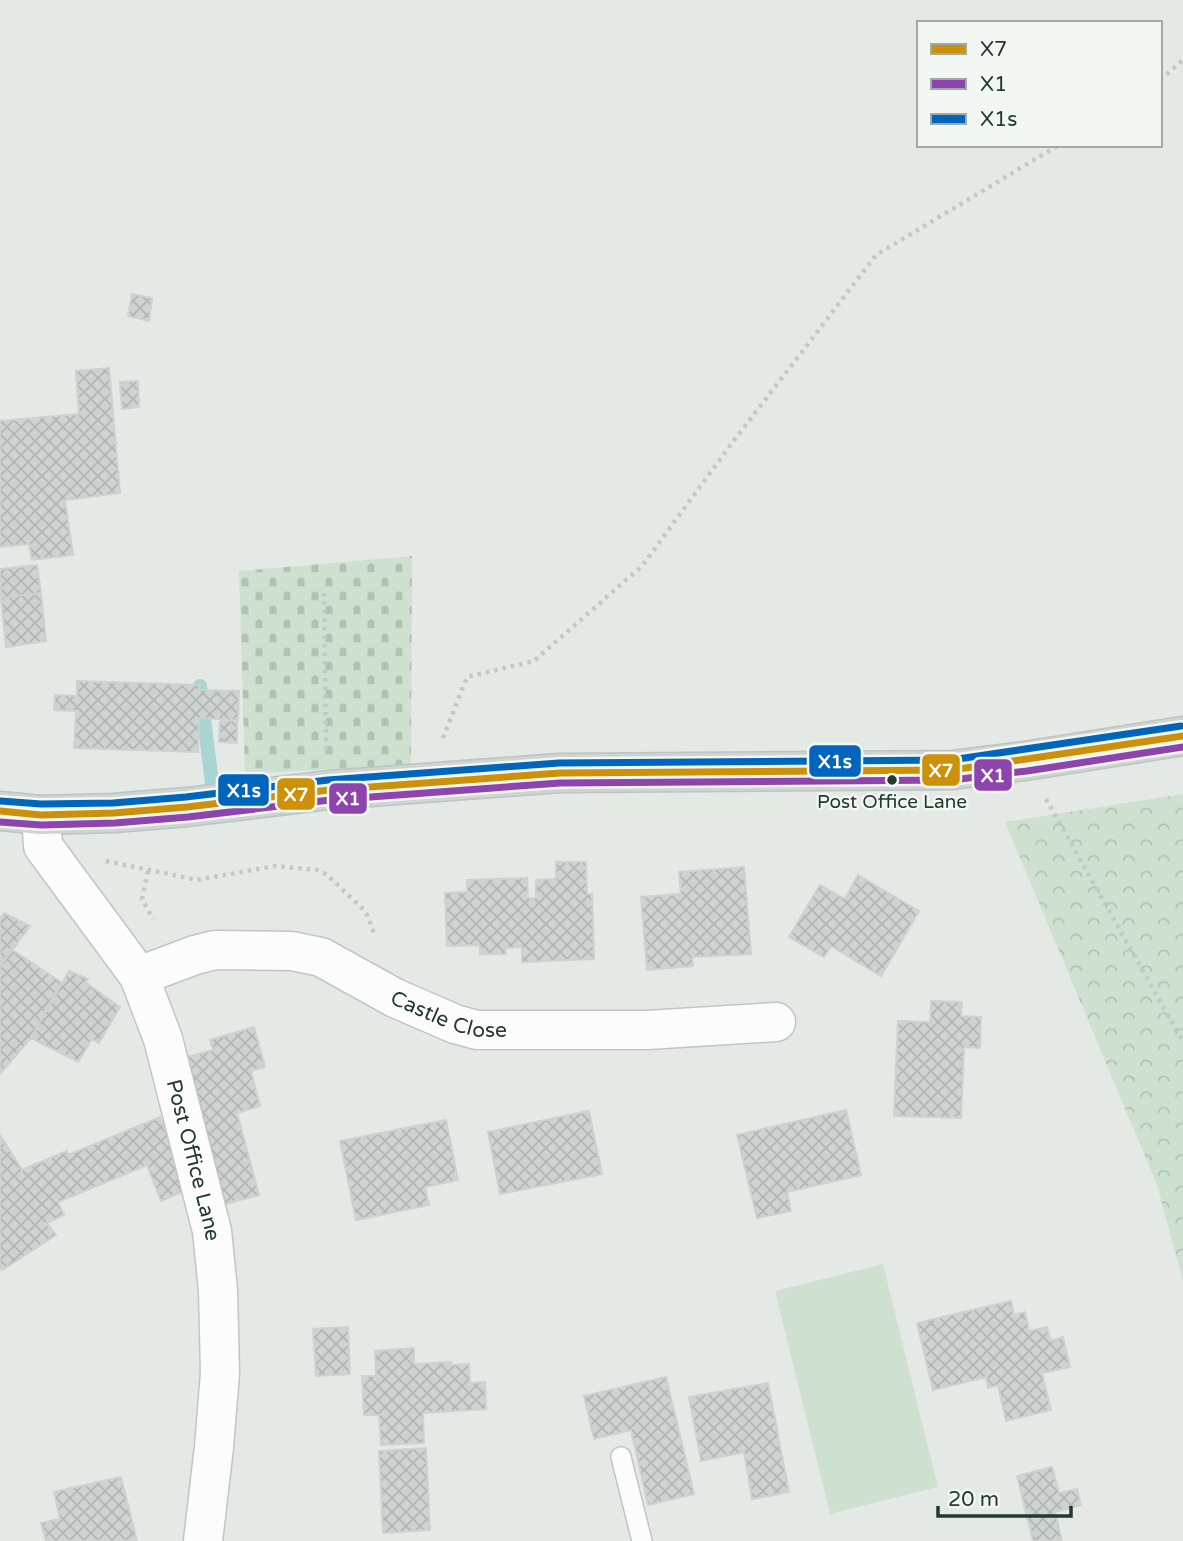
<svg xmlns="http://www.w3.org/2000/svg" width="1183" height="1541" font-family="'Varela Round',sans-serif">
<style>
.forest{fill:url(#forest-crowns)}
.cemetery{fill:url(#cemetery-stones)}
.pitch{fill:#cee1d0}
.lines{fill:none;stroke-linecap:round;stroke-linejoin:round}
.stream{stroke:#a8d4d1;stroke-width:14}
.building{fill:url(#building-cross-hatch);stroke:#cdd2cf;stroke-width:2}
.lane-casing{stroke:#c1c6c3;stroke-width:22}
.street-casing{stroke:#c1c6c3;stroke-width:41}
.primary-casing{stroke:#bdc4c1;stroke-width:41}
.path{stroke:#c1c9c4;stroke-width:4.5;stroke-dasharray:3.5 5;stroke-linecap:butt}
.lane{stroke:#fbfcfb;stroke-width:19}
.street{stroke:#fbfcfb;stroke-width:38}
.primary{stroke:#ced4d1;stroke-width:38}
.bus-1-casing{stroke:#f2f7f3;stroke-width:12}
.bus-2-casing{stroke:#f2f7f3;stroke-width:12}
.bus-3-casing{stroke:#f2f7f3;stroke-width:12}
.bus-1{stroke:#cd9009;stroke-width:7}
.bus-2{stroke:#8e44ad;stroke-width:7}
.bus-3{stroke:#0065bd;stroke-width:7}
.bus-dot{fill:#233a2f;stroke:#f2f7f3;stroke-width:2.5}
.labels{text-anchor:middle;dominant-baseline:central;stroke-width:5;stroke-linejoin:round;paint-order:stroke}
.bus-label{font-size:19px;fill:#233a2f;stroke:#f2f7f3}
.street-label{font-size:21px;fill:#233a2f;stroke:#f2f7f3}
.line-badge{stroke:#f2f7f3;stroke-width:2.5}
.badge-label{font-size:19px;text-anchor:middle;font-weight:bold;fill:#fff}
</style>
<defs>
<pattern id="forest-crowns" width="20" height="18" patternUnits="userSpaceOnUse" patternTransform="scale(1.75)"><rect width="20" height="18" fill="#cee1d0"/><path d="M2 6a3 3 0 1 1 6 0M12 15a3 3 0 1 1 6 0" fill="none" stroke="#b1c2b3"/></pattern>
<pattern id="cemetery-stones" width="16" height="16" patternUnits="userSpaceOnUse" patternTransform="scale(1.75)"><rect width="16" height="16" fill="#cee1d0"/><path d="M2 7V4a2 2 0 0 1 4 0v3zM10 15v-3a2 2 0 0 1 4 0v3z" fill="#b1c2b3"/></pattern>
<pattern id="building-cross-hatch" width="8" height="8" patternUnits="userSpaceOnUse" patternTransform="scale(1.75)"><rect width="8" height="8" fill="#ced2d0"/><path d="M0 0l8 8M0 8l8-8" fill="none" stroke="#b1b5b3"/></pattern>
</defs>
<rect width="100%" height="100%" fill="#e4e9e6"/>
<!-- forest -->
<path class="forest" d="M 1183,794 L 1183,1282 L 1157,1185 L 1005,822 Z"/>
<!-- cemetery -->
<path class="cemetery" d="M 412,556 L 411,765 L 245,774 L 239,571 Z"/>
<!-- pitch -->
<path class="pitch" d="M 883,1264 L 938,1487 L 830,1514 L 775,1291 Z"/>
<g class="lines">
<!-- stream -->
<path class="stream" d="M 200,686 L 212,783"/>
</g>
<!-- building -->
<path class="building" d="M 132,294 L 152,298 L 149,321 L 128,316 Z
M 109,368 L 120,493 L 65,500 L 73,555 L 32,560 L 29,544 L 0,547 L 0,421 L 79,414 L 76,371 Z
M 138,381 L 139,407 L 122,409 L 120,382 Z
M 37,565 L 41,593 L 1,598 L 0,569 Z
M 41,593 L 46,641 L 6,647 L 1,598 Z
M 77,681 L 199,685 L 199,690 L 239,691 L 238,720 L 199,718 L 198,752 L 74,748 L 76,711 L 54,710 L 55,695 L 77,696 Z
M 220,720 L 237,721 L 237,743 L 219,742 Z
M 556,862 L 586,862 L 587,894 L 592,894 L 594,959 L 522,962 L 522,947 L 505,948 L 506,954 L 480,954 L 480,945 L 447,946 L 445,893 L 467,892 L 467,880 L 527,878 L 528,898 L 536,898 L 536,880 L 556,879 Z
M 744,867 L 751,954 L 692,957 L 693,966 L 647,970 L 641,897 L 681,894 L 679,872 Z
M 858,875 L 919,911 L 881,976 L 831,946 L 824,957 L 789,937 L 820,885 L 845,899 Z
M 4,913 L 30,926 L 0,966 L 0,918 Z
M 11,949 L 61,982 L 31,1038 L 0,1074 L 0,966 Z
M 69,971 L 88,979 L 85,982 L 120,1007 L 99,1043 L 92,1039 L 78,1062 L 31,1038 Z
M 931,1001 L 962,1002 L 961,1016 L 981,1017 L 980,1048 L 964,1047 L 961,1118 L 894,1116 L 898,1021 L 930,1022 Z
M 254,1027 L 265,1067 L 251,1071 L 260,1106 L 237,1113 L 259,1195 L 214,1207 L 180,1059 L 213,1050 L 210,1040 Z
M 846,1110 L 861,1175 L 787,1192 L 791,1211 L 757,1218 L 737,1135 Z
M 589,1111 L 602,1174 L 500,1194 L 488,1132 Z
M 160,1117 L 189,1189 L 161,1201 L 147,1165 L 58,1202 L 64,1215 L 47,1223 L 56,1235 L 2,1270 L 0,1267 L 0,1135 L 22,1170 L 67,1151 L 68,1155 Z
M 446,1120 L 458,1180 L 425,1187 L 429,1205 L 356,1220 L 340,1141 Z
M 1011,1301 L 1014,1315 L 1025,1312 L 1029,1331 L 1047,1327 L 1051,1341 L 1063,1337 L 1070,1367 L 1042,1373 L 1051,1410 L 1006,1421 L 998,1385 L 988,1388 L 986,1377 L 933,1390 L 917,1323 Z
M 348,1327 L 350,1374 L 316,1376 L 313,1329 Z
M 414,1348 L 414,1364 L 451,1362 L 451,1365 L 469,1364 L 470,1383 L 485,1382 L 486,1409 L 423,1413 L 424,1443 L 381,1445 L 379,1415 L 364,1415 L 362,1376 L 376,1376 L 375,1351 Z
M 666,1377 L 694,1494 L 648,1505 L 631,1430 L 594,1439 L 584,1396 Z
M 768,1383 L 789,1492 L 752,1499 L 744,1452 L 701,1461 L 689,1397 Z
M 426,1448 L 430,1530 L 383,1533 L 379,1451 Z
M 1052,1467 L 1059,1493 L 1077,1489 L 1081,1505 L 1055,1512 L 1062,1541 L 1033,1541 L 1017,1476 Z
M 121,1477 L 137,1541 L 46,1541 L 41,1523 L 60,1519 L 54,1492 Z"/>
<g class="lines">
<!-- lane casing -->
<g class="lane-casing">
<path id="lane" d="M 621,1457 L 642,1541"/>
</g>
<!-- street casing -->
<g class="street-casing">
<g id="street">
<path id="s1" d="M 41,815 L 43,846 L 139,976 L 163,1039 L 212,1231 L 218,1290 L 220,1373 L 214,1447 L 203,1541"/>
<path id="s2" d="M 139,976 L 195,955 L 215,950 L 292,951 L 321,957 L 395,998 L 455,1024 L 477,1030 L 647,1030 L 776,1022"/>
</g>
</g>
<!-- primary casing -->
<g class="primary-casing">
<path id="primary" d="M 0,811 L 41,815 L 114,813 L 187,807 L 329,790 L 560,773 L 952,770 L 1025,761 L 1183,736"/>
</g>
<!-- path -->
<path class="path" d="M 1160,80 L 1183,60
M 324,593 L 326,750
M 443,738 L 467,677 L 534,661 L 642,566 L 732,443 L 876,255 L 1059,145
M 1046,799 L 1183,1042
M 106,861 L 197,880 L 275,866 L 317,870 L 326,874 L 361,907 L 368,916 L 375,937
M 148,871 L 142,899 L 153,919"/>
<!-- lane -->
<use href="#lane" class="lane"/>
<!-- street -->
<use href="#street" class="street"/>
<!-- primary -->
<use href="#primary" class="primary"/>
<!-- bus-1 casing -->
<g class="bus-1-casing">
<path id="bus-1" d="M 0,811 L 41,815 L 114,813 L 187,807 L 329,790 L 560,773 L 952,770 L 1183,736"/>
</g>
<!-- bus-2 casing -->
<g class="bus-2-casing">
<path id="bus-2" d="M 0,822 L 41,825 L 115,823 L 188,817 L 330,800 L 560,783 L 952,780 L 1027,771 L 1183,747"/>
</g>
<!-- bus-3 casing -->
<g class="bus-3-casing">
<path id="bus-3" d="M 1,801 L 41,804 L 113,803 L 186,797 L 328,780 L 559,763 L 951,760 L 1181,726"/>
</g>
<!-- bus-1 -->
<use href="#bus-1" class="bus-1"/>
<!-- bus-2 -->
<use href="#bus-2" class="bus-2"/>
<!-- bus-3 -->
<use href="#bus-3" class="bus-3"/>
</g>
<!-- markers -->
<circle class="bus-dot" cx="892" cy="780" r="6"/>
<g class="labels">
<!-- bus labels -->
<g class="bus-label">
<text x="892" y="802">Post Office Lane</text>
</g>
<!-- street labels -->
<g class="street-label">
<text stroke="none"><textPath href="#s2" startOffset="329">Castle Close</textPath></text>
<text stroke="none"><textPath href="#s1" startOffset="385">Post Office Lane</textPath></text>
</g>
</g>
<g class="line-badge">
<rect x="808" y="744" width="54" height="34" rx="7" fill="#0065bd"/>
<rect x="921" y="753" width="40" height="34" rx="7" fill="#cd9009"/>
<rect x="973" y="758" width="40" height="34" rx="7" fill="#8e44ad"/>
<rect x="217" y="773" width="53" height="34" rx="7" fill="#0065bd"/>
<rect x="276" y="777" width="40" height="34" rx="7" fill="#cd9009"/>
<rect x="328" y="782" width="40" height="33" rx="7" fill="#8e44ad"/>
</g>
<g class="badge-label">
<text x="835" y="768">X1s</text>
<text x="941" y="777">X7</text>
<text x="993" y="782">X1</text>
<text x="244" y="797">X1s</text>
<text x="296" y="801">X7</text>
<text x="348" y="805">X1</text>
</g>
<!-- legend -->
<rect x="917" y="21" width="245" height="126" fill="#f2f7f3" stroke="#9faba5" stroke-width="2"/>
<rect x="931" y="44" width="35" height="10" fill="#cd9009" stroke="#9faba5" stroke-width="2"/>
<text x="980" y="56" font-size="21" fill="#233a2f">X7</text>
<rect x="931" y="79" width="35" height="10" fill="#8e44ad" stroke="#9faba5" stroke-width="2"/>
<text x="980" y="91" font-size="21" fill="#233a2f">X1</text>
<rect x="931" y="114" width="35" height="10" fill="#0065bd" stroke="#9faba5" stroke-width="2"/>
<text x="980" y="126" font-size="21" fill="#233a2f">X1s</text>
<!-- scale -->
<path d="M938 1506v10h133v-10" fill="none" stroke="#233a2f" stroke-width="3.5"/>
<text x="948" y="1506" font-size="21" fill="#233a2f" stroke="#f2f7f3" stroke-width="5" paint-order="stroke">20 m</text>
</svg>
